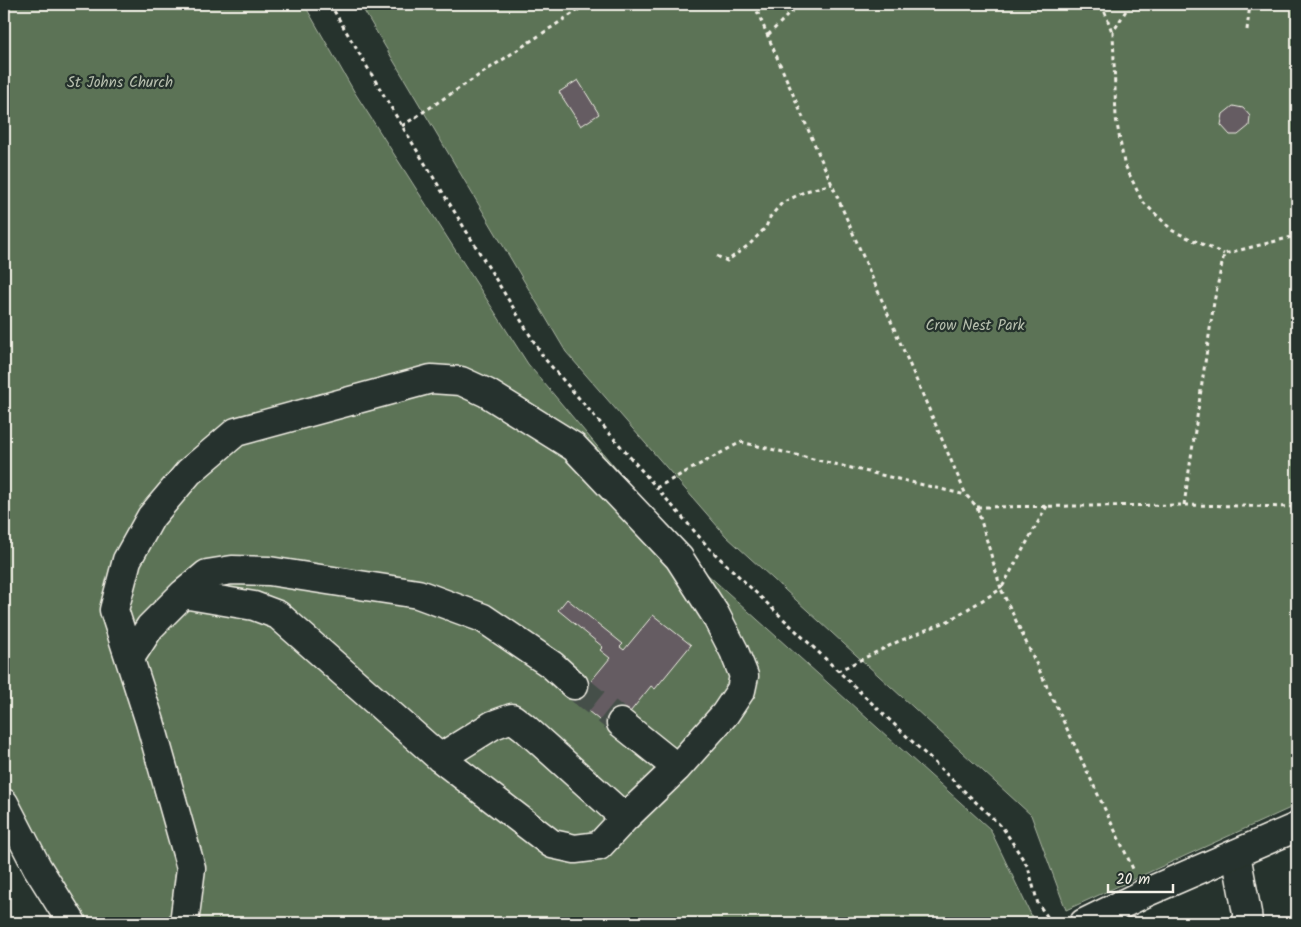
<svg xmlns="http://www.w3.org/2000/svg" width="1301" height="927" font-family="Kalam,sans-serif">
<style>
.green{fill:#5b7357;stroke:#a8b2a0}
.building{fill:#655c62;stroke:#f4f1e8}
.lines{fill:none;stroke-linecap:round;stroke-linejoin:round}
.minor-tunnel{stroke:#455049;stroke-width:28;stroke-dasharray:28 14;stroke-linecap:butt}
.minor-casing{stroke:#f4f1e8;stroke-width:31}
.major-casing{stroke:#f4f1e8;stroke-width:31}
.path{stroke:#f4f1e8;stroke-width:3;stroke-dasharray:4 4;stroke-linecap:butt}
.minor{stroke:#26332d;stroke-width:28}
.major{stroke:#26332d;stroke-width:28}
.labels{text-anchor:middle;dominant-baseline:central;stroke-width:4.5;stroke-linejoin:round;paint-order:stroke}
.park-label{font-size:15px;fill:#b7bfae;stroke:#26332d}
</style>
<rect width="100%" height="100%" fill="#26332d"/>
<filter id="ink" filterUnits="userSpaceOnUse"><feTurbulence type="fractalNoise" baseFrequency=".02" numOctaves="2"/><feDisplacementMap in="SourceGraphic" scale="10" xChannelSelector="R" yChannelSelector="G"/><feConvolveMatrix kernelMatrix="1 2 1 2 8 2 1 2 1" color-interpolation-filters="sRGB"/></filter>
<g filter="url(#ink)">
<!-- green -->
<path class="green" d="M 4,4 L 304,4 L 355,93 L 528,364 L 697,565 L 990,829 L 1035,923 L 72,923 L 4,798 Z
M 360,4 L 1297,4 L 1297,805 L 1066,910 L 1031,815 L 726,536 L 566,352 Z"/>
<!-- building -->
<path class="building" d="M 578,80 L 599,114 L 581,126 L 559,92 Z
M 1233,106 L 1243,108 L 1250,116 L 1249,126 L 1238,135 L 1230,135 L 1221,125 L 1223,114 Z
M 567,599 L 623,644 L 620,647 L 624,650 L 653,615 L 691,645 L 655,689 L 651,686 L 614,732 L 567,694 L 586,687 L 610,658 L 600,650 L 603,647 L 558,610 Z"/>
<g class="lines">
<!-- minor-tunnel -->
<path class="minor-tunnel" d="M 574,685 L 621,723"/>
<!-- minor casing -->
<g class="minor-casing">
<path id="minor" d="M 183,594 L 254,606 L 278,615 L 440,758 L 552,844 L 575,849 L 599,846 L 625,818 L 677,768 L 725,714 L 741,690 L 744,676 L 734,651 L 715,614 L 679,558 L 574,447 L 487,393 L 461,381 L 431,379 L 236,432 L 189,472 L 151,517 L 127,560 L 114,610 L 150,722 L 191,868 L 184,923
M 130,658 L 150,627 L 183,594 L 207,574 L 232,570 L 269,571 L 418,594 L 483,618 L 552,665 L 574,685
M 621,723 L 677,768
M 440,758 L 493,725 L 512,718 L 524,727 L 625,818
M 4,803 L 37,867 L 72,923
M 1236,854 L 1247,913 L 1248,923"/>
</g>
<!-- major casing -->
<g class="major-casing">
<path id="major" d="M 1084,923 L 1145,893 L 1297,827"/>
</g>
<!-- path -->
<path class="path" d="M 330,4 L 402,126 L 544,358 L 709,548 L 1003,828 L 1028,867 L 1038,904 L 1052,923
M 754,4 L 966,495 L 977,507 L 1001,589 L 948,621 L 897,642 L 838,671
M 1102,4 L 1112,32
M 1130,4 L 1113,32 L 1116,118 L 1124,163 L 1142,201 L 1173,231 L 1224,254
M 1247,30 L 1250,4
M 768,35 L 799,4
M 402,126 L 587,4
M 717,256 L 727,261 L 750,244 L 766,227 L 770,217 L 782,203 L 806,191 L 832,184
M 656,488 L 741,442 L 966,495
M 1184,505 L 1214,302 L 1224,254 L 1292,237 L 1297,234
M 1047,506 L 1001,589 L 1134,871
M 977,507 L 1184,505 L 1297,507"/>
<!-- minor -->
<use href="#minor" class="minor"/>
<!-- major -->
<use href="#major" class="major"/>
</g>
</g>
<g class="labels">
<!-- park labels -->
<g class="park-label">
<text x="120" y="83">St Johns Church</text>
<text x="975" y="326">Crow Nest Park</text>
</g>
</g>
<!-- margin -->
<rect width="1301" height="927" fill="none" stroke="#26332d" stroke-width="20"/>
<rect x="10" y="10" width="1281" height="907" fill="none" stroke="#f4f1e8" stroke-width="2" filter="url(#ink)"/>
<!-- scale -->
<path d="M1108 884v8h65v-8" fill="none" stroke="#f4f1e8" stroke-width="2.5"/>
<text x="1116" y="884" font-size="15" fill="#f4f1e8" stroke="#26332d" stroke-width="4" paint-order="stroke">20 m</text>
</svg>
